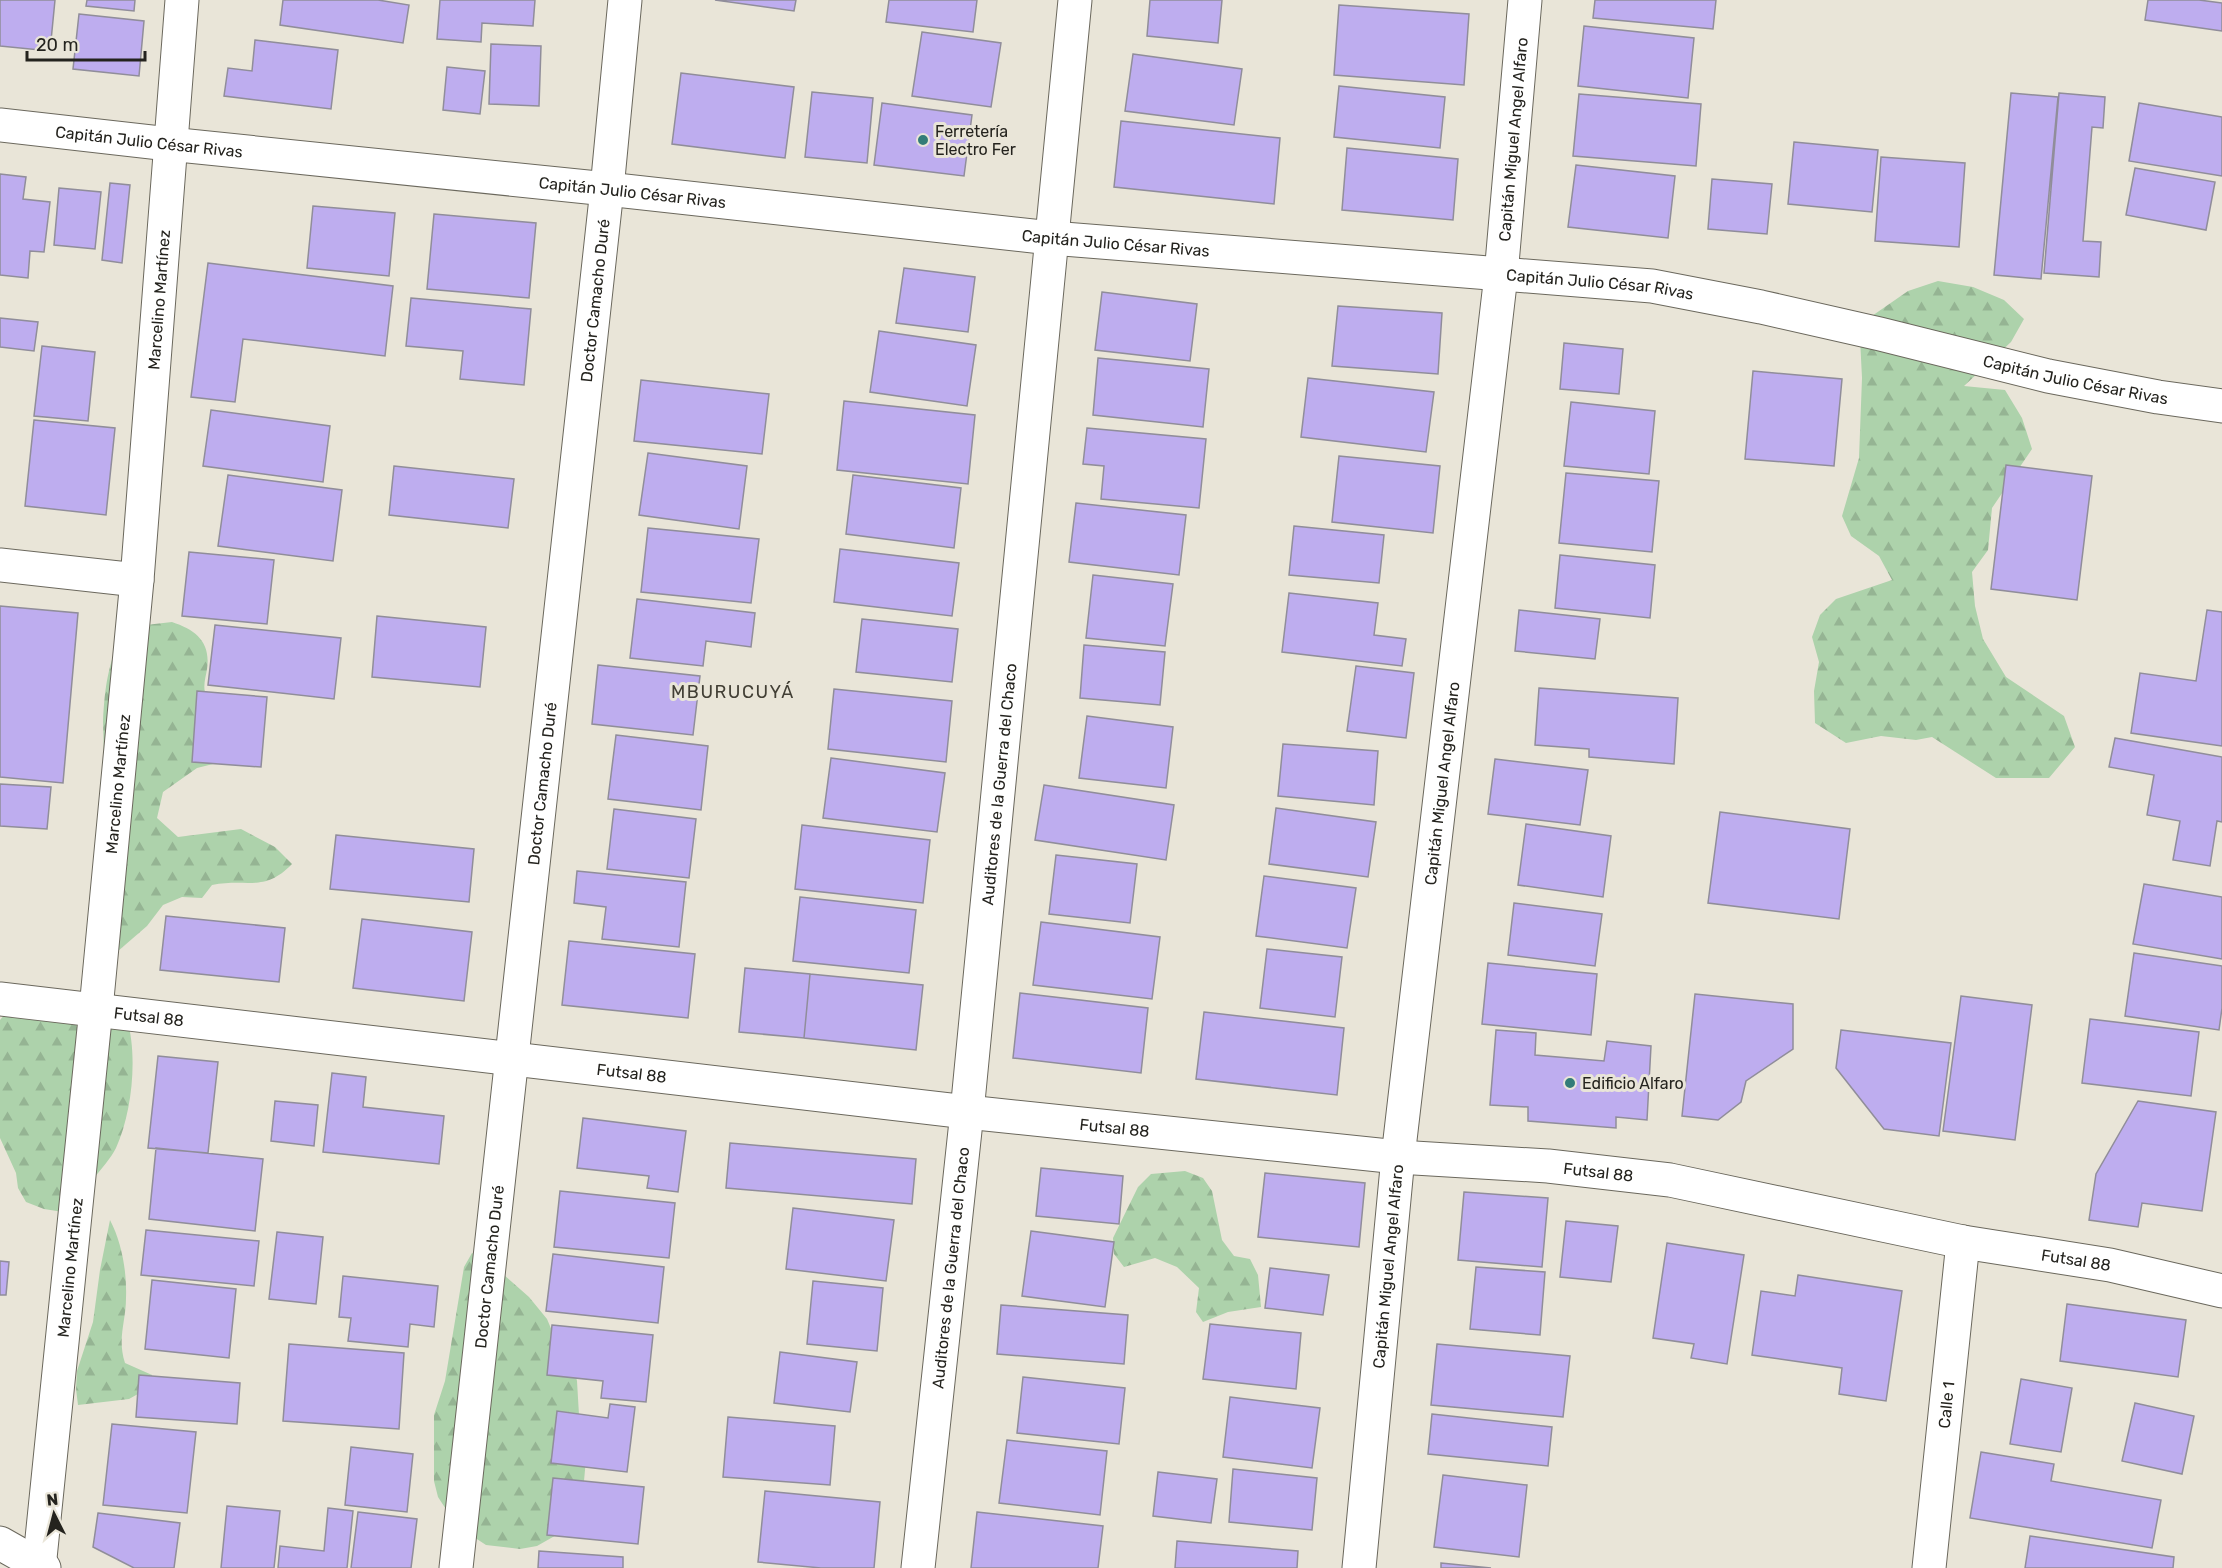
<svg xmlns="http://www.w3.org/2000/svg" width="2222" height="1568" font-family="Rubik,sans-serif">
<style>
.forest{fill:url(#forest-firs)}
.building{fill:#beadef;stroke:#908d9a;stroke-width:1.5}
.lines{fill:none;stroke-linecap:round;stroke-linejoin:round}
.minor-casing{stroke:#6b685d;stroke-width:35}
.primary-casing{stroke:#6b685d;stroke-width:35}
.minor{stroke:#fff;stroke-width:33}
.primary{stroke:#fff;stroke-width:33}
.poi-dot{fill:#337c78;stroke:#e9e5d8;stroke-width:2}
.labels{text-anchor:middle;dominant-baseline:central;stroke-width:6;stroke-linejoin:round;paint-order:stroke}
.poi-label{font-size:16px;fill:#24231e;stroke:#e9e5d8;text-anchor:start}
.street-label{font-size:16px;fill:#24231e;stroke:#e9e5d8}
.neighbourhood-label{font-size:18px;letter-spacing:1.5px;fill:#423f35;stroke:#e9e5d8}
</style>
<defs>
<pattern id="forest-firs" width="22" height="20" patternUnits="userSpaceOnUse" patternTransform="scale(1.5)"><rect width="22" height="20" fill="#add2ab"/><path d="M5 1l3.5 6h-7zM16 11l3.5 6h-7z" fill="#95b493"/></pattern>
</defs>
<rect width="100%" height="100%" fill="#e9e5d8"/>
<!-- forest -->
<path class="forest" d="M 1938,281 L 1973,287 L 2004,300 L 2024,319 L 2011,342 L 1964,386 L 2005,390 L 2022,418 L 2032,449 L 1992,508 L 1988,550 L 1972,572 L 1975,606 L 1983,639 L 2006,677 L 2064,716 L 2075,747 L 2049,778 L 1996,778 L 1932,737 L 1916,740 L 1881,736 L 1846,743 L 1815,723 L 1814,691 L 1819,662 L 1812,637 L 1820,615 L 1836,599 L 1892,580 L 1879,556 L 1851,536 L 1842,516 L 1859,458 L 1862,378 L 1860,338 L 1869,318 L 1908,291 Z
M 172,622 C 196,630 211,642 207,669 C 206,676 203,685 205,692 C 211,715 216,738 221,762 L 197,768 L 163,792 L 157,818 L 178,837 L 241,829 L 275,847 L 292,864 C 264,893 248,878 212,885 L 202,898 L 182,897 L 163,905 L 147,926 L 110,958 L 103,722 C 105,684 108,668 121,633 L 137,626 Z
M 6,1013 L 127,1019 C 138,1056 132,1113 116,1148 C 111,1158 101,1169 94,1178 C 85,1192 77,1203 63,1212 L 44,1209 L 26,1202 L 18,1188 L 16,1173 L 0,1138 L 0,1020 Z
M 1185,1171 L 1203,1178 L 1212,1191 L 1222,1240 L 1234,1256 L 1250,1259 L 1258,1275 L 1261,1307 L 1228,1312 L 1203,1322 L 1196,1312 L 1199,1288 L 1177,1267 L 1155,1258 L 1124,1267 L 1114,1254 L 1113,1238 L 1138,1187 L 1151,1174 Z
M 110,1220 C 122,1243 127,1272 126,1298 C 126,1322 117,1338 125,1363 L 152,1375 L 145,1390 L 129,1399 L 78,1405 L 76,1389 L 77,1371 L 93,1322 L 100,1270 Z
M 472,1253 L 487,1260 L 529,1297 L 547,1319 L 555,1338 L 573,1363 L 577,1381 L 579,1415 L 587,1448 L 584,1481 L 567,1529 L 537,1546 L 520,1549 L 486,1545 L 457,1526 L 438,1497 L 434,1481 L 434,1415 L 445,1381 L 464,1267 Z"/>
<!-- building -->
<path class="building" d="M 0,0 L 55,0 L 50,51 L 0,46 Z
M 87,0 L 135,0 L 134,11 L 86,6 Z
M 283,0 L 378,0 L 409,5 L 403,43 L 280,25 Z
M 440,0 L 535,0 L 533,26 L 482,23 L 481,42 L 437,39 Z
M 715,0 L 796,0 L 794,11 Z
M 889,0 L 977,0 L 973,32 L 886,22 Z
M 1150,0 L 1222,0 L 1218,43 L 1147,36 Z
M 1595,0 L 1716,0 L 1713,29 L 1593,18 Z
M 2148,0 L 2199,0 L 2222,3 L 2222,31 L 2145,20 Z
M 1339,5 L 1469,14 L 1464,85 L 1334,75 Z
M 79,14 L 144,21 L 139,76 L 73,69 Z
M 1584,26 L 1694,38 L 1688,98 L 1578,86 Z
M 922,32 L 1001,43 L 991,107 L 912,96 Z
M 255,40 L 338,50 L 331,109 L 224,96 L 228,68 L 252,71 Z
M 491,44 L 541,46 L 539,106 L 489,104 Z
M 1133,54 L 1242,69 L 1234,125 L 1125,111 Z
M 447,67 L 485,71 L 480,114 L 443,110 Z
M 681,73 L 794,87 L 785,158 L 672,144 Z
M 1339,86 L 1445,97 L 1440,148 L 1334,137 Z
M 812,92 L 873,98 L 867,163 L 805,157 Z
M 2011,93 L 2058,97 L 2041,279 L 1994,275 Z
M 2059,93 L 2105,97 L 2103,128 L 2092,127 L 2083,241 L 2101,242 L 2099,277 L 2044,273 Z
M 1579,94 L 1701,104 L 1696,166 L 1573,156 Z
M 882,103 L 972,115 L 964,176 L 874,165 Z
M 2139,103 L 2222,117 L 2222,176 L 2129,161 Z
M 1121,121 L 1280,138 L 1274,204 L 1114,187 Z
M 1794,142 L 1878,150 L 1872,212 L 1788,204 Z
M 1347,148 L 1458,159 L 1453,220 L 1342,210 Z
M 1881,157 L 1965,163 L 1959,247 L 1875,241 Z
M 1576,165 L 1675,176 L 1668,238 L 1568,227 Z
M 2135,168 L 2215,182 L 2206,230 L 2126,215 Z
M 0,174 L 26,177 L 23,199 L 50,202 L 44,252 L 30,251 L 28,278 L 0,275 Z
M 1712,179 L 1772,184 L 1767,234 L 1708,229 Z
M 110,183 L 130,185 L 122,263 L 102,260 Z
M 59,188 L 101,192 L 95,249 L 54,245 Z
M 313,206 L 395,213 L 389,276 L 307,268 Z
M 434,214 L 536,223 L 529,298 L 427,289 Z
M 208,263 L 393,286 L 385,356 L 243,339 L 235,402 L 191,397 Z
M 904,268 L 975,277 L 968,332 L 896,323 Z
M 1102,292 L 1197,304 L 1190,361 L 1095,350 Z
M 411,298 L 531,309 L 524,385 L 460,379 L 463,351 L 406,346 Z
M 1338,306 L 1442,313 L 1438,374 L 1332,366 Z
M 0,318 L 38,322 L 34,351 L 0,347 Z
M 879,331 L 976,345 L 967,406 L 870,392 Z
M 1564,343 L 1623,349 L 1619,394 L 1560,389 Z
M 42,346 L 95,352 L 88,421 L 34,416 Z
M 1098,358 L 1209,369 L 1203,427 L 1093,415 Z
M 1753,371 L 1842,379 L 1834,466 L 1745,459 Z
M 1308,378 L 1434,392 L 1426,452 L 1301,437 Z
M 641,380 L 769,394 L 762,454 L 634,441 Z
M 844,401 L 975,415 L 968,484 L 837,470 Z
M 1571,402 L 1655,411 L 1649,474 L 1564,466 Z
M 211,410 L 330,426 L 323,482 L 203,466 Z
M 34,420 L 115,428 L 106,515 L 25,506 Z
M 1087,428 L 1206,439 L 1199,508 L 1101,499 L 1104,466 L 1083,464 Z
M 648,453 L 747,466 L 739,529 L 639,515 Z
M 1339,456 L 1440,466 L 1433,533 L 1332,522 Z
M 2006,465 L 2092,476 L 2077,600 L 1991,589 Z
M 394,466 L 514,479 L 508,528 L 389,515 Z
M 1566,473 L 1659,481 L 1652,552 L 1559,543 Z
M 228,475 L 342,490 L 333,561 L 218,546 Z
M 853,475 L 961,488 L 954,548 L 846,534 Z
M 1076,503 L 1186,515 L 1179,575 L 1069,562 Z
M 1294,526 L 1384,535 L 1379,583 L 1289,575 Z
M 648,528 L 759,539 L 751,603 L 641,592 Z
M 840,549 L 959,563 L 952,616 L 834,602 Z
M 189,552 L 274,560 L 267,624 L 182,616 Z
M 1560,555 L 1655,565 L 1650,618 L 1555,608 Z
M 1093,575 L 1173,584 L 1165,646 L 1086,638 Z
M 1289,593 L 1378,603 L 1374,635 L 1406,639 L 1402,666 L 1282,652 Z
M 637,599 L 755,613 L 751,647 L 706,641 L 703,666 L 630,658 Z
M 0,606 L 78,613 L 63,783 L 0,777 Z
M 1519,610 L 1600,619 L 1595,659 L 1515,651 Z
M 2207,610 L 2222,612 L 2222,746 L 2131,733 L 2140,673 L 2196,681 Z
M 377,616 L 486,627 L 480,687 L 372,677 Z
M 862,619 L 958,629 L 952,682 L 856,672 Z
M 215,625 L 341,638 L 334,699 L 208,685 Z
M 1084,645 L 1165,652 L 1160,705 L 1080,698 Z
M 598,665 L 700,676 L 693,735 L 592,724 Z
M 1356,666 L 1414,673 L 1406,738 L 1347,731 Z
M 1539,688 L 1678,698 L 1674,764 L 1589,757 L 1589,749 L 1535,745 Z
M 834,689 L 952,701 L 946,762 L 828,749 Z
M 197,691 L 267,697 L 261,767 L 192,762 Z
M 1087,716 L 1173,727 L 1166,788 L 1079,778 Z
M 616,735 L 708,746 L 701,810 L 608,799 Z
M 2115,738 L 2222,757 L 2222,822 L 2217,821 L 2210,866 L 2173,860 L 2180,821 L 2147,815 L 2154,775 L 2109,767 Z
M 1283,744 L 1378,751 L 1374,805 L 1278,796 Z
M 831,758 L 945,773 L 937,832 L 823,818 Z
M 1495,759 L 1588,770 L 1580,825 L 1488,814 Z
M 0,784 L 51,787 L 47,829 L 0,826 Z
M 1044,785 L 1174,805 L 1166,860 L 1035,840 Z
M 1276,808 L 1376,822 L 1368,877 L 1269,864 Z
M 614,809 L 696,819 L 689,878 L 607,869 Z
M 1720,812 L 1850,829 L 1839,919 L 1708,903 Z
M 1526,824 L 1611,836 L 1603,897 L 1518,885 Z
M 802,825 L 930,840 L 923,903 L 795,889 Z
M 336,835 L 474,849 L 469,902 L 330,889 Z
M 1056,855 L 1137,864 L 1130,923 L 1049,914 Z
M 577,871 L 686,882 L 679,947 L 602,939 L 606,907 L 574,903 Z
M 1264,876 L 1356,888 L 1347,948 L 1256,936 Z
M 2144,884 L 2222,897 L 2222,959 L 2133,944 Z
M 800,897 L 916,910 L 909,973 L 793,961 Z
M 1514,903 L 1602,914 L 1595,966 L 1508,955 Z
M 166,916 L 285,928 L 279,982 L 160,970 Z
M 362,919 L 472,932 L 464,1001 L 353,988 Z
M 1041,922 L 1160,937 L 1152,999 L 1033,985 Z
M 569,941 L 695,954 L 688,1018 L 562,1005 Z
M 1267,949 L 1342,957 L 1335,1017 L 1260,1008 Z
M 2134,953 L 2222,966 L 2222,1008 L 2219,1030 L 2125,1016 Z
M 1488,963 L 1597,974 L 1591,1035 L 1482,1024 Z
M 745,968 L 810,974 L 804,1038 L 739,1032 Z
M 810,974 L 923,985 L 916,1050 L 804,1038 Z
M 1020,993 L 1148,1008 L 1141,1073 L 1013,1058 Z
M 1695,994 L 1793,1004 L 1793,1049 L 1746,1081 L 1741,1102 L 1718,1120 L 1682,1116 Z
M 1961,996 L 2032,1005 L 2015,1140 L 1943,1131 Z
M 1204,1012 L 1344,1028 L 1337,1095 L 1196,1079 Z
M 2090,1019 L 2199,1032 L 2191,1096 L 2082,1083 Z
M 1496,1030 L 1536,1033 L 1535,1055 L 1604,1061 L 1607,1041 L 1651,1046 L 1647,1120 L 1616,1117 L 1616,1128 L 1528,1121 L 1528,1107 L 1490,1105 Z
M 1841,1030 L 1951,1043 L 1939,1136 L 1884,1129 L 1836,1068 Z
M 158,1056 L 218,1062 L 208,1153 L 148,1148 Z
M 332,1073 L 366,1077 L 363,1107 L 444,1116 L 439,1164 L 323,1152 Z
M 275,1101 L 318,1105 L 314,1146 L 271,1141 Z
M 2138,1101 L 2216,1112 L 2202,1211 L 2142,1203 L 2138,1227 L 2089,1220 L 2096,1174 Z
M 583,1118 L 686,1131 L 678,1192 L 647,1188 L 649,1176 L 577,1168 Z
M 730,1143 L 916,1159 L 912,1204 L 726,1188 Z
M 156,1148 L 263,1159 L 255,1231 L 149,1219 Z
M 1041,1168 L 1123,1176 L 1119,1224 L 1036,1216 Z
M 1265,1173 L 1365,1183 L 1359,1247 L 1258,1237 Z
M 560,1191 L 675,1203 L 669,1258 L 554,1247 Z
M 1464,1192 L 1548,1198 L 1542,1267 L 1458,1260 Z
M 793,1208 L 894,1220 L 886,1281 L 786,1269 Z
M 1566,1221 L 1618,1226 L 1611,1282 L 1560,1277 Z
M 146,1230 L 259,1241 L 254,1286 L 141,1275 Z
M 1031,1231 L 1114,1242 L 1105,1307 L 1022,1296 Z
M 277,1232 L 323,1237 L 316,1304 L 269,1299 Z
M 1667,1243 L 1744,1255 L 1727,1364 L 1691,1358 L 1694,1344 L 1653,1338 Z
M 553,1254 L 664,1267 L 658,1323 L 546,1311 Z
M 0,1261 L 9,1262 L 6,1295 L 0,1295 Z
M 1476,1267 L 1545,1272 L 1540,1335 L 1470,1329 Z
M 1270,1268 L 1329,1275 L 1323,1315 L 1265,1308 Z
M 1798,1275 L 1902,1291 L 1886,1401 L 1839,1394 L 1842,1368 L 1752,1355 L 1761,1291 L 1795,1296 Z
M 343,1276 L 438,1286 L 434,1327 L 410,1324 L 408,1347 L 348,1341 L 351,1318 L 339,1317 Z
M 152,1280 L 236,1289 L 229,1358 L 145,1349 Z
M 813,1281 L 883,1288 L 877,1351 L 807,1344 Z
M 2067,1304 L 2186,1320 L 2178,1377 L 2060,1361 Z
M 1001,1305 L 1128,1315 L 1124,1364 L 997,1354 Z
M 1210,1324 L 1301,1333 L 1296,1389 L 1203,1379 Z
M 552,1325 L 653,1335 L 646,1402 L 601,1398 L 603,1381 L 547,1375 Z
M 289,1344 L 404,1353 L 399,1429 L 283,1421 Z
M 1437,1344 L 1570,1356 L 1563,1417 L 1431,1405 Z
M 780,1352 L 857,1362 L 850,1412 L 774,1403 Z
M 139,1375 L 240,1383 L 237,1424 L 136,1417 Z
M 1023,1377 L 1125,1388 L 1119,1444 L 1017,1433 Z
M 2021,1379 L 2072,1388 L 2061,1452 L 2010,1444 Z
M 1230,1397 L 1320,1408 L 1312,1468 L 1223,1457 Z
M 2135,1403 L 2194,1416 L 2182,1474 L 2122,1461 Z
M 610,1404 L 635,1407 L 627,1472 L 551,1463 L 557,1411 L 608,1418 Z
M 1432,1414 L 1552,1427 L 1548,1466 L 1428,1454 Z
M 728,1417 L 835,1426 L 830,1485 L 723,1477 Z
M 112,1424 L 196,1432 L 187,1513 L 103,1505 Z
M 1007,1440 L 1107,1451 L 1100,1515 L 999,1503 Z
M 351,1447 L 413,1454 L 407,1512 L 345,1505 Z
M 1981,1452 L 2054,1464 L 2051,1481 L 2161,1500 L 2152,1548 L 1970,1518 Z
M 1233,1469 L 1317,1478 L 1312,1530 L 1229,1522 Z
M 1158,1472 L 1217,1479 L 1211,1523 L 1153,1516 Z
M 1443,1475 L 1527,1485 L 1519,1557 L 1434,1547 Z
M 553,1478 L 644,1487 L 638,1544 L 547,1535 Z
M 765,1491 L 880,1502 L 874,1568 L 821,1568 L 758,1562 Z
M 227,1506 L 280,1511 L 274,1568 L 221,1568 Z
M 328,1508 L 353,1511 L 347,1568 L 278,1568 L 280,1546 L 324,1551 Z
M 358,1512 L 417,1519 L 411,1568 L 351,1568 Z
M 977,1512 L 1103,1526 L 1098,1568 L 971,1568 Z
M 98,1513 L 180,1523 L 174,1568 L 134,1568 L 93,1547 Z
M 2030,1536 L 2174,1557 L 2173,1568 L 2025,1568 Z
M 1177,1541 L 1298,1551 L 1297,1568 L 1175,1568 Z
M 539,1551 L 623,1557 L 623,1568 L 538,1568 Z
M 1441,1563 L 1491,1568 L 1441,1568 Z"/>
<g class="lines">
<!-- minor casing -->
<g class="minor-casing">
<g id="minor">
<path id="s1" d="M 0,125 L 169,144 L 607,189 L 1051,238 L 1652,286 L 1761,307 L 1880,334 L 2048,376 L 2158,397 L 2222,406"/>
<path d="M 0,565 L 137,580"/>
<path id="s2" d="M 0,999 L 967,1112 L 1398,1157 L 1548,1166 L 1670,1180 L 1963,1242 L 2110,1265 L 2222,1291"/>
<path id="s3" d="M 39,1568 L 96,1009 L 137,580 L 182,0"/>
<path id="s4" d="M 456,1568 L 607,189 L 625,0"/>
<path id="s5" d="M 918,1568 L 967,1112 L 1075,0"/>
<path id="s6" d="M 1359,1568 L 1398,1157 L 1501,275 L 1525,0"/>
<path id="s7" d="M 1929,1568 L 1963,1242"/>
</g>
</g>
<!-- primary casing -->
<g class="primary-casing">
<path id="primary" d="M 0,1543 L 44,1568"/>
</g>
<!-- minor -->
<use href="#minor" class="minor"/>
<!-- primary -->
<use href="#primary" class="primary"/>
</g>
<!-- markers -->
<g class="poi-dot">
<circle cx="923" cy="140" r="6"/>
<circle cx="1570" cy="1083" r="6"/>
</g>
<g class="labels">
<!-- poi labels -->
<g class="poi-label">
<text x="935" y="131">Ferretería<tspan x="935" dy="18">Electro Fer</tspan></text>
<text x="1582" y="1083">Edificio Alfaro</text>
</g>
<!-- street labels -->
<g class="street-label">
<text stroke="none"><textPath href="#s6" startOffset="1437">Capitán Miguel Angel Alfaro</textPath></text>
<text stroke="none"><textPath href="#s1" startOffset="150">Capitán Julio César Rivas</textPath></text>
<text stroke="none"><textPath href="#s1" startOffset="636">Capitán Julio César Rivas</textPath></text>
<text stroke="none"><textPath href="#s1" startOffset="1122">Capitán Julio César Rivas</textPath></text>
<text stroke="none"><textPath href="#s1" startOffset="1608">Capitán Julio César Rivas</textPath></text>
<text stroke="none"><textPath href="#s3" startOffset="1274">Marcelino Martínez</textPath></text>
<text stroke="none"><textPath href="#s4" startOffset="1275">Doctor Camacho Duré</textPath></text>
<text stroke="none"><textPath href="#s1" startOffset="2094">Capitán Julio César Rivas</textPath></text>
<text stroke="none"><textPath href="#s4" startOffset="789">Doctor Camacho Duré</textPath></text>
<text stroke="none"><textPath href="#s5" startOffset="788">Auditores de la Guerra del Chaco</textPath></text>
<text stroke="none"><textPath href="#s6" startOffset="789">Capitán Miguel Angel Alfaro</textPath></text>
<text stroke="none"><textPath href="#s3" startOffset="788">Marcelino Martínez</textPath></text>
<text stroke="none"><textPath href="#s2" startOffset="150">Futsal 88</textPath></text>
<text stroke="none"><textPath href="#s2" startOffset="636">Futsal 88</textPath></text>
<text stroke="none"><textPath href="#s2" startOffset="1122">Futsal 88</textPath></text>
<text stroke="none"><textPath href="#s2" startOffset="1608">Futsal 88</textPath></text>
<text stroke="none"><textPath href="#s2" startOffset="2094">Futsal 88</textPath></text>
<text stroke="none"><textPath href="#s4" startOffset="303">Doctor Camacho Duré</textPath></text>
<text stroke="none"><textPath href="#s6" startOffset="303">Capitán Miguel Angel Alfaro</textPath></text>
<text stroke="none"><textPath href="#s3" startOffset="302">Marcelino Martínez</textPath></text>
<text stroke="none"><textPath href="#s5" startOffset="302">Auditores de la Guerra del Chaco</textPath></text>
<text stroke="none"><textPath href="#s7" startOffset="164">Calle 1</textPath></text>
</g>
<!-- neighbourhood labels -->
<g class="neighbourhood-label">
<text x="733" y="692">MBURUCUYÁ</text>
</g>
</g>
<!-- north arrow -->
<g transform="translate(54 1514) rotate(354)" stroke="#e9e5d8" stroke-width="4.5" paint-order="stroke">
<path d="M0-4.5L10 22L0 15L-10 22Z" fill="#24231e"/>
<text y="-9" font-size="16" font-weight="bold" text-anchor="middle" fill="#24231e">N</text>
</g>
<!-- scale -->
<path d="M27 51v9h118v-9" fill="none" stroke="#24231e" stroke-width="3"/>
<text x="36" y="51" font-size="18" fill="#24231e" stroke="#e9e5d8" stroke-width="4.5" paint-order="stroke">20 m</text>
</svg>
